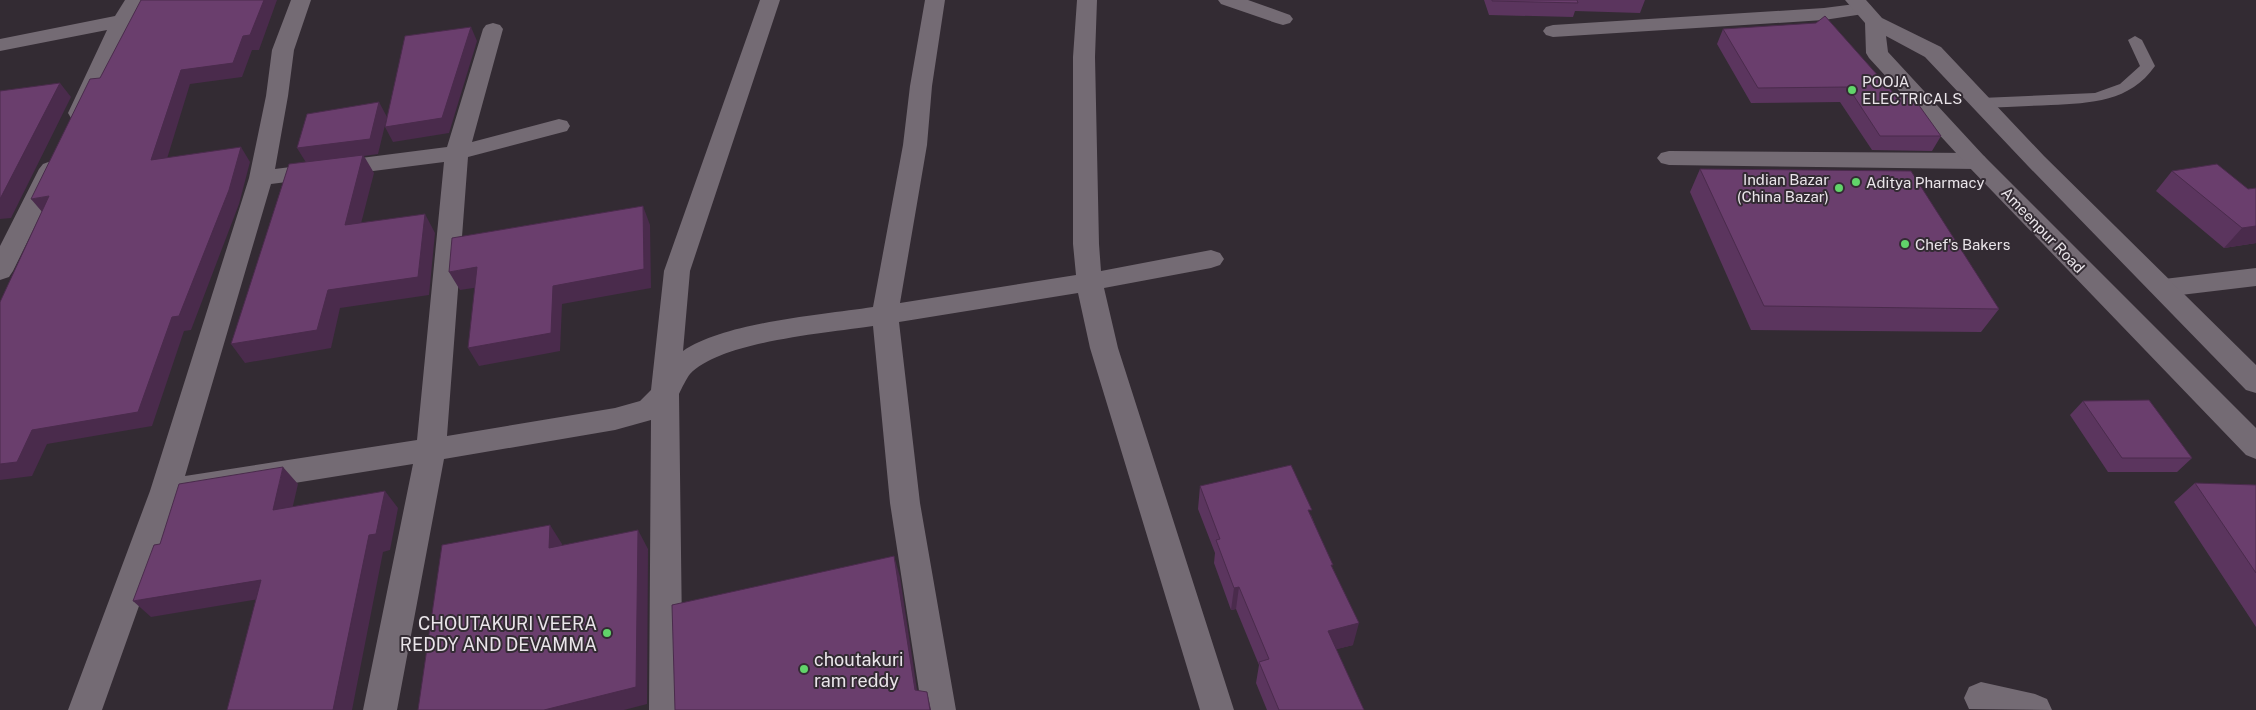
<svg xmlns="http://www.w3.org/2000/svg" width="2256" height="710" font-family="'Public Sans',sans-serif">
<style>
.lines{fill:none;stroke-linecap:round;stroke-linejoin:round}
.service{fill:#746b74;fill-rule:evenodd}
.minor{fill:#746b74;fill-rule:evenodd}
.tertiary{fill:#746b74;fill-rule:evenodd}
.wall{fill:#5b355e}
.shaded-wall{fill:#4a2b4c}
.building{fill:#6a3e6d;stroke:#4a2b4c}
.poi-dot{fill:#61d46a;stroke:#332b33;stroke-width:2}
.labels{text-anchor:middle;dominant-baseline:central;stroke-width:4;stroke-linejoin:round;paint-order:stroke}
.poi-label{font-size:15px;fill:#eae5ea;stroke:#332b33;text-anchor:start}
.street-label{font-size:15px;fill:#eae5ea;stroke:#332b33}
.near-poi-label{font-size:18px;fill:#eae5ea;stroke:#332b33;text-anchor:end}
</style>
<rect width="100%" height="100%" fill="#332b33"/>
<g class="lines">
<!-- service -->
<path class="service" d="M 2135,36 L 2142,40 L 2155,66 C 2130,102 2091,103 2051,105 C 2028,106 2004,107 1981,108 L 1976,106 L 1973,103 L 1976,100 L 1981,98 L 2095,93 L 2120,84 L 2140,66 L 2128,40 Z"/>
<!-- minor -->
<path class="minor" d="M 125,0 L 145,0 L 132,21 L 87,118 L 79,120 L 71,118 L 68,113 L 107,30 L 0,51 L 0,39 L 115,16 Z
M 291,0 L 311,0 L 294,50 L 288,96 L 275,169 L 447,147 L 483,29 L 486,25 L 493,23 L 500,25 L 503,29 L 472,142 L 559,119 L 567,121 L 570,126 L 567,131 L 468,157 L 447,436 L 615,408 L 640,401 L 651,390 L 664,271 L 760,0 L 780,0 L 690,271 L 683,351 C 725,322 821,315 873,307 L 903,145 L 910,86 L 925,0 L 945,0 L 932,86 L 927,145 L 900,303 L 1076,275 L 1073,244 L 1073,57 L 1077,0 L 1097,0 L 1095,57 L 1099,244 L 1101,271 L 1211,250 L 1220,253 L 1224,259 L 1220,265 L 1211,268 L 1104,288 L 1118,348 L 1234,710 L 1200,710 L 1090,348 L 1078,293 L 899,322 L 920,503 L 956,710 L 922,710 L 890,503 L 873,326 C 828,333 721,341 690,374 C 686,379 682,388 679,394 L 683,710 L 649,710 L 651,420 L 615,430 L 444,459 L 397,710 L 363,710 L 413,464 L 176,502 L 102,710 L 68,710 L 150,491 L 249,178 L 266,96 L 272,50 ZM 444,162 L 417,440 L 185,476 L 271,184 Z
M 1218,0 L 1248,0 L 1290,15 L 1293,19 L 1290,23 L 1283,25 L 1276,23 L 1221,4 Z
M 1863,3 L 1870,5 L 1873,9 L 1870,13 L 1824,20 L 1553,37 L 1546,35 L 1543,31 L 1546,27 L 1553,25 L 1824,8 Z
M 1669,151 L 1976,153 L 1984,156 L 1988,161 L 1984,166 L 1976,169 L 1669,165 L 1661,163 L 1657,158 L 1661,153 Z
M 51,161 L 59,164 L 63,169 L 13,271 L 9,277 L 0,280 L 0,246 L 39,169 L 43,164 Z
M 2256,268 L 2256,286 L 2164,297 L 2155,295 L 2151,288 L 2155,281 L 2164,279 Z
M 1981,682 L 2035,694 L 2047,699 L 2052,710 L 1969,709 L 1964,698 L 1969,687 Z"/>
<!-- tertiary -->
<path class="tertiary" d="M 1845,0 L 1866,0 L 1882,18 L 1941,47 L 2044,156 L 2256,365 L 2256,393 L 2246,390 L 2028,166 L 1925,57 L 1886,36 L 1888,52 L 1984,156 L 2256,428 L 2256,459 L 2246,455 L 1968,166 L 1869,58 L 1866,53 L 1865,23 Z"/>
</g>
<!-- wall -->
<path class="wall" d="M 1484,0 L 1645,0 L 1640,13 L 1575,11 L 1573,17 L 1489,15 Z
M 1723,29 L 1897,97 L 1941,136 L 1932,151 L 1872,150 L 1840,102 L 1751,103 L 1717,44 Z
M 1700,169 L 1999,309 L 1981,332 L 1751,330 L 1690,192 Z
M 2172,171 L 2248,189 L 2256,188 L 2256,243 L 2224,248 L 2156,191 Z
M 2083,401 L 2192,458 L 2177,472 L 2108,472 L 2070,415 Z
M 2195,483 L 2256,485 L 2256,627 L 2174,502 Z
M 1200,486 L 1311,515 L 1332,568 L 1353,645 L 1336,649 L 1364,710 L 1267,710 L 1256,683 L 1259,665 L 1236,609 L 1231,610 L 1214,563 L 1215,553 L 1198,509 Z"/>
<!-- shaded-wall -->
<path class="shaded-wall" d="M 264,0 L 277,0 L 259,50 L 252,50 L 242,77 L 190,84 L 162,175 L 151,160 L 181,70 L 243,36 Z
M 471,27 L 477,41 L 449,133 L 393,142 L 385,127 Z
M 60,83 L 71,97 L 11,218 L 0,219 L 0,199 Z
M 379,102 L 387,117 L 378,154 L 364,156 L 374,173 L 356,243 L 297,148 Z
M 241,147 L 250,162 L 239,204 L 191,330 L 184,331 L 152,426 L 47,444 L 32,476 L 0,480 L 0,464 L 32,430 L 172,317 Z
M 49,196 L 43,213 L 31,199 Z
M 643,206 L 650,225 L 651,288 L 562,304 L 560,351 L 479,366 L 468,348 L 553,286 Z
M 425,214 L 435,233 L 429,295 L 340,308 L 331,348 L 245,363 L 231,344 L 328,290 Z
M 2256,226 L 2256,243 L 2224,248 L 2242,228 Z
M 477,267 L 487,286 L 460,290 L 449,272 Z
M 283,467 L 298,484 L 288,527 L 273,510 Z
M 385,491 L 398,508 L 390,550 L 383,552 L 352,710 L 333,710 L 369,535 Z
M 550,525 L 562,544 L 560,567 L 549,548 Z
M 638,530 L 648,549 L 647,704 L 624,710 L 544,710 Z
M 894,556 L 900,577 L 920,710 L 915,690 Z
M 261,580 L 277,596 L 151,617 L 133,601 Z
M 1239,587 L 1236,609 L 1231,610 L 1234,588 Z
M 1359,623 L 1353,645 L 1323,653 L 1328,631 Z
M 927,692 L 931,710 L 930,710 Z"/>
<!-- building -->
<path class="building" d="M 141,0 L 264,0 L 250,35 L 243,36 L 233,63 L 181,70 L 151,160 L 241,147 L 229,190 L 179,316 L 172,317 L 138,412 L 32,430 L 17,462 L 0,464 L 0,302 L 49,196 L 31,199 L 90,79 L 100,78 Z
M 1492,0 L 1577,0 L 1578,3 L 1492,1 Z
M 1825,16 L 1897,97 L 1913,97 L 1941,136 L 1880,136 L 1848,87 L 1758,88 L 1723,29 L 1816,23 Z
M 471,27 L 442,118 L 385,127 L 405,36 Z
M 60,83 L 0,199 L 0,91 Z
M 379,102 L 370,139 L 297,148 L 307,114 Z
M 363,155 L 345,225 L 425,214 L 418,277 L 328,290 L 317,330 L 231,344 L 289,164 Z
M 2217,164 L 2248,189 L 2256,188 L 2256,226 L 2242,228 L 2172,171 Z
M 1700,169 L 1911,171 L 1999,309 L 1764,306 Z
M 643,206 L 644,269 L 553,286 L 551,333 L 468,348 L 477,267 L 449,272 L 452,238 Z
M 2149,400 L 2192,458 L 2122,458 L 2083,401 Z
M 1291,465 L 1312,510 L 1308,510 L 1333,565 L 1331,565 L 1359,623 L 1328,631 L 1364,710 L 1279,710 L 1259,662 L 1269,659 L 1239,587 L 1234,588 L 1216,540 L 1220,539 L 1200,486 Z
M 283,467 L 273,510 L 385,491 L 376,534 L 369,535 L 333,710 L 227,710 L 261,580 L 133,601 L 154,545 L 160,544 L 179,484 Z
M 2195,483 L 2256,485 L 2256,573 Z
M 550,525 L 549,548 L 638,530 L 636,687 L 544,710 L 418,710 L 442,545 Z
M 894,556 L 915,690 L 927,692 L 930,710 L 675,710 L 672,605 Z"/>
<!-- markers -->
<g class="poi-dot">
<circle cx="1852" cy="90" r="5"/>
<circle cx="1856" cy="182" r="5"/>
<circle cx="1839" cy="188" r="5"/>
<circle cx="1905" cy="244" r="5"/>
<circle cx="607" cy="633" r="5"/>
<circle cx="804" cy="669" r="5"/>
</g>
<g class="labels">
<!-- poi labels -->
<g class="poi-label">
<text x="1862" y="81">POOJA<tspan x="1862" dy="17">ELECTRICALS</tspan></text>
<text x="1829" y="179" text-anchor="end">Indian Bazar<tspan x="1829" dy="17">(China Bazar)</tspan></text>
<text x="1866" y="182">Aditya Pharmacy</text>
<text x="1915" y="244">Chef's Bakers</text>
</g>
<!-- street labels -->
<g class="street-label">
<text transform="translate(2043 230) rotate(46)">Ameenpur Road</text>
</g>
<!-- near-poi labels -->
<g class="near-poi-label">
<text x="597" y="623">CHOUTAKURI VEERA<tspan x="597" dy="21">REDDY AND DEVAMMA</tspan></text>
<text x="814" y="659" text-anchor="start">choutakuri<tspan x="814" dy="21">ram reddy</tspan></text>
</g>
</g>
</svg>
